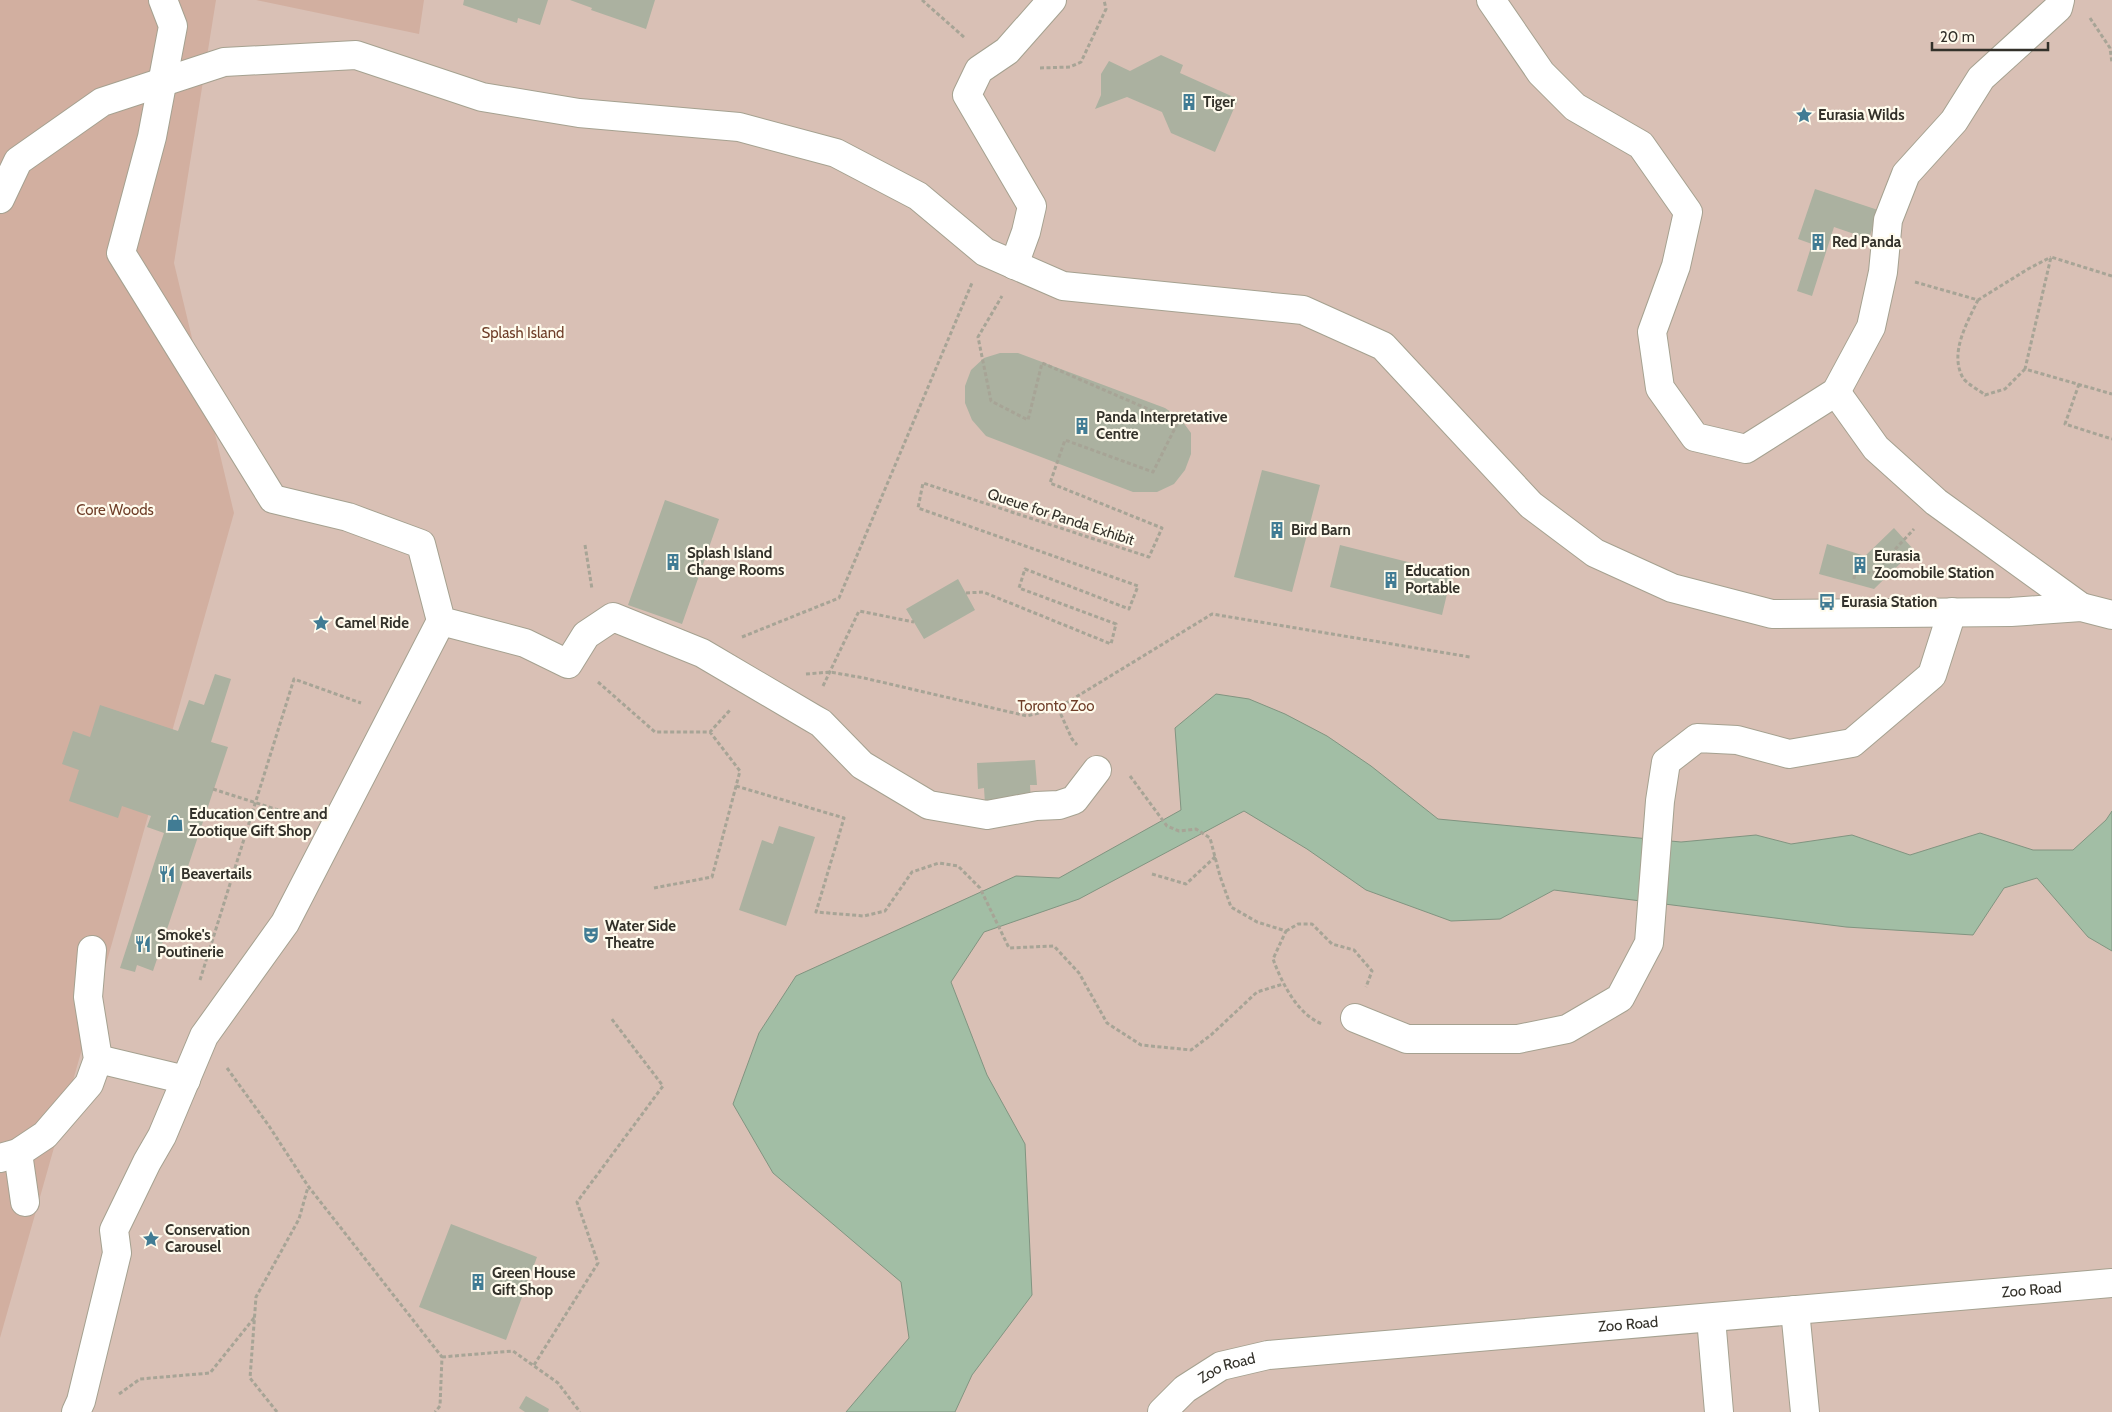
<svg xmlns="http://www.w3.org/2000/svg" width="2112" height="1412" font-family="Cabin,sans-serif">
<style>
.green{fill:#d9c0b5}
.forest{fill:#d2afa0}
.water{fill:#a2bea5;stroke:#819480}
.building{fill:#abb1a0}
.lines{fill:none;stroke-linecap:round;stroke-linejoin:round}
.minor-casing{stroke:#a5a190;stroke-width:30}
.path{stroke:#a7a496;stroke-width:3;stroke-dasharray:4 2.5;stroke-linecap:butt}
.minor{stroke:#fff;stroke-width:28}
.labels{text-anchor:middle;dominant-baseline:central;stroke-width:4.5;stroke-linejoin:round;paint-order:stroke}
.poi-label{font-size:15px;font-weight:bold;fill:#33312a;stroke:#fffbed;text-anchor:start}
.park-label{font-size:15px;fill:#6f3e29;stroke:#fffbed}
.street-label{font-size:15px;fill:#33312a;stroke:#fffbed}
</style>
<rect width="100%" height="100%" fill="#f2eedc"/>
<!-- green -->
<path class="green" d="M 0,0 L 2112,0 L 2112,1412 L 0,1412 Z"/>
<!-- forest -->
<path class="forest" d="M 0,0 L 216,0 L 174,263 L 234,513 L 0,1338 Z
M 256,0 L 424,0 L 419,34 Z"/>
<!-- water -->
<path class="water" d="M 1216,694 L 1249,699 L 1285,714 L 1327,736 L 1371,766 L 1438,819 L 1681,842 L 1756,835 L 1791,844 L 1852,835 L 1910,855 L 1980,833 L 2033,850 L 2073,850 L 2106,820 L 2112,811 L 2112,951 L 2088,937 L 2037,878 L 2004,888 L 1973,935 L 1846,927 L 1554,890 L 1500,919 L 1451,921 L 1366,890 L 1307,849 L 1244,811 L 1079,899 L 984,932 L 951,982 L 987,1075 L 1025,1144 L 1032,1295 L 972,1375 L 955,1412 L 846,1412 L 909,1338 L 901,1282 L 773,1173 L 733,1104 L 759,1033 L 796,976 L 1016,876 L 1059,878 L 1181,810 L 1175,728 Z"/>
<!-- building -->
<path class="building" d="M 464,0 L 548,0 L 540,25 L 518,18 L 517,23 L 463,5 Z
M 570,0 L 655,0 L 646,29 L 591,10 L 592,8 Z
M 1161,55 L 1183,65 L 1180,73 L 1238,99 L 1215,152 L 1171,133 L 1162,112 L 1127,97 L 1095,109 L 1101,95 L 1101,74 L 1109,61 L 1130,71 Z
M 1815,189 L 1878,210 L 1869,239 L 1834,227 L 1812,296 L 1797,291 L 1812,244 L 1798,239 Z
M 1000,353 L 1018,353 L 1165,408 L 1180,418 L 1191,433 L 1191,454 L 1185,470 L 1174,484 L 1157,492 L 1133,492 L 986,436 L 972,420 L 965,403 L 965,386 L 971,370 L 984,358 Z
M 1262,470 L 1320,485 L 1292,592 L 1234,577 Z
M 665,500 L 719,519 L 682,624 L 628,605 Z
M 1894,528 L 1914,550 L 1874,589 L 1819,574 L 1827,544 L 1865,556 Z
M 1340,545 L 1452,573 L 1442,615 L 1330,587 Z
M 958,579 L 975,610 L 924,639 L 906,609 Z
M 215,674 L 231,679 L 211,742 L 228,747 L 153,971 L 137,965 L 135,972 L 120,968 L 164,833 L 147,827 L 151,816 L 122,806 L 118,818 L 69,801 L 79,770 L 62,764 L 73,731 L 90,737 L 100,705 L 178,731 L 189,700 L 204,705 Z
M 1035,760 L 1037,785 L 1030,785 L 1031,801 L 985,804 L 984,788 L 978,789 L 977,763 Z
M 779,826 L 815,837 L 786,926 L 739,910 L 762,840 L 773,844 Z
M 451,1224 L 537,1257 L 506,1340 L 419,1307 Z
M 526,1396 L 549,1409 L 548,1412 L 525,1412 L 519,1408 Z"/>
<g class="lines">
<!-- minor casing -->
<g class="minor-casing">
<g id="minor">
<path d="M 163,0 L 173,26 L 152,137 L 121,253 L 273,499 L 348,517 L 421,544 L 441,621 L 525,643 L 568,664 L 586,635 L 613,617 L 702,653 L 814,719 L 821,723 L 862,765 L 929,805 L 987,815 L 1036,806 L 1059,805 L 1074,800 L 1097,770"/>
<path d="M 1491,0 L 1541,73 L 1575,107 L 1641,145 L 1688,212 L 1676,266 L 1652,332 L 1660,388 L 1695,437 L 1746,449 L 1836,392 L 1871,327 L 1883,272 L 1888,220 L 1906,174 L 1954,121 L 1981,78 L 2058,8 L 2060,0"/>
<path d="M 0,199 L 18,161 L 102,102 L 224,62 L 356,55 L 482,97 L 579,113 L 739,127 L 836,153 L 918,196 L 985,252 L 1063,286 L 1303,310 L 1383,346 L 1531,505 L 1595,553 L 1672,588 L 1772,614 L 2011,612 L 2081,607 L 2112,615"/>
<path d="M 1014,265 L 1026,232 L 1032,206 L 967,95 L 979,70 L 1007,51 L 1052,0"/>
<path d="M 1836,392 L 1876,448 L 1936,502 L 2081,607"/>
<path d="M 1355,1018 L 1407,1039 L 1518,1039 L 1567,1029 L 1620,998 L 1649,943 L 1660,801 L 1666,762 L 1697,738 L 1737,740 L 1789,754 L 1852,743 L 1932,675 L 1952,612"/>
<path d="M 98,1059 L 186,1080"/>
<path d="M 18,1153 L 25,1202"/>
<path d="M 0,1158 L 18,1153 L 45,1135 L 89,1084 L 98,1059 L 88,997 L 92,950"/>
<path d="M 1795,1310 L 1805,1412"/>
<path d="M 1711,1318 L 1719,1412"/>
<path d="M 76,1412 L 81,1401 L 117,1253 L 114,1230 L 147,1162 L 162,1136 L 204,1036 L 285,923 L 441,621"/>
<path id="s1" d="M 1162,1412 L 1185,1389 L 1221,1366 L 1268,1355 L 2112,1283"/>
</g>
</g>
<!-- path -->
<path class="path" d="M 922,0 L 965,38
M 2090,18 L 2110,48 L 2112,63
M 1040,68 L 1070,67 L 1081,62 L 1106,9 L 1104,0
M 2112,276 L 2051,257 L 2025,369 L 2112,394
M 1915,282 L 1978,300 L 2028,269 L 2051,257
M 1978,300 C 1967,323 1949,353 1963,378 C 1967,384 1979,390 1985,395 L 2005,389 L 2025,369
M 2079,384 L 2065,424 L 2112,439
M 585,545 L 592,589
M 1854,579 L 1855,571 L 1873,573 L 1914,529
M 966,593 L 983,592 L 1111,644 L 1116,624 L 1019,588 L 1025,569 L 1129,609 L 1138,586 L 918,508 L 923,483 L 1149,557 L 1162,528 L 1050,483 L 1065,440 L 1153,472 L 1178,422 L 1042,363 L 1028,420 L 991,401 L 978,337 L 1002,296
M 742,637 L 839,598 L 972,283
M 806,674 L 830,672 L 864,678 L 1027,716 L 1058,708 L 1212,614 L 1470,657
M 598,682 L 655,732 L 710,732 L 730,710
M 823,686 L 859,611 L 914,622
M 1058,708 L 1072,739 L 1077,745
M 1130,776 L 1167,826 L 1179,831 L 1196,829 L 1210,838 L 1220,876 L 1231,907 L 1257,922 L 1286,931 L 1273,959 C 1282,983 1297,1014 1322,1024
M 736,786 L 844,818 L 816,912 L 864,916 L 885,911 L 912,872 L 939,863 L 958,866 L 980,888 L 1009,948 L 1054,946 L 1079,973 L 1107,1023 L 1141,1045 L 1191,1050 L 1211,1035 L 1257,992 L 1283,984
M 213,789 L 300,817
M 1152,874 L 1186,884 L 1216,856
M 654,888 L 712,877 L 740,771 L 710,732
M 1286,931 L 1298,924 L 1312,924 L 1332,944 L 1354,950 L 1372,971 L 1366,987
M 200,980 L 294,679 L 361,703
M 227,1068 L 269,1126 L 308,1186 L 442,1357 L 440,1406 L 435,1412
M 442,1357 L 513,1351 L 558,1383 L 580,1412
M 534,1365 L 598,1263 L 577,1202 L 663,1086 L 611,1018
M 119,1394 L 140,1379 L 210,1373 L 254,1318
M 277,1412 L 250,1378 L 256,1297 L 299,1219 L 308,1187"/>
<!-- minor -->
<use href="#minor" class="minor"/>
</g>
<!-- icons -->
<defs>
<g id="building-bare" transform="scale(1.35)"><path d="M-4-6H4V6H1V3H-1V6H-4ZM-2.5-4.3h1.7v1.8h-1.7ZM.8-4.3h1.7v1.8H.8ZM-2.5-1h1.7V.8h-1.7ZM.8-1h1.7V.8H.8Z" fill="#417c94" stroke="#fffbed" stroke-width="2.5" paint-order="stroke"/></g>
<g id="sight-bare" transform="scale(1.35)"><path d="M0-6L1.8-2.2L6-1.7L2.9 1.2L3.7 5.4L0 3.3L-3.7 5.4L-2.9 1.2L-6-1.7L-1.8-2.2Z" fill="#417c94" stroke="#fffbed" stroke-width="2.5" paint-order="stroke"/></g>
<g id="bus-bare" transform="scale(1.35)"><path d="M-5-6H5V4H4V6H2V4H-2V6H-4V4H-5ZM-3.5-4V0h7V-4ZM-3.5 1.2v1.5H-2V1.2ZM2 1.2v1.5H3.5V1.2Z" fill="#417c94" stroke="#fffbed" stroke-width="2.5" paint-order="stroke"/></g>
<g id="shop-bare" transform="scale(1.35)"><path d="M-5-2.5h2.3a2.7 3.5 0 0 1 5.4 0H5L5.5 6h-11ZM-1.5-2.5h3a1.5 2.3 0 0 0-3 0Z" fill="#417c94" stroke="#fffbed" stroke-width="2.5" paint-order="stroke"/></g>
<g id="restaurant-bare" transform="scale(1.35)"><path d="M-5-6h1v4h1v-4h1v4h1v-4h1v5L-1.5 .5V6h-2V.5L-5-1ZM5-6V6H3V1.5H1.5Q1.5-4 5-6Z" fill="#417c94" stroke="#fffbed" stroke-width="2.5" paint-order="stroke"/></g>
<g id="theatre-bare" transform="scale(1.35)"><path d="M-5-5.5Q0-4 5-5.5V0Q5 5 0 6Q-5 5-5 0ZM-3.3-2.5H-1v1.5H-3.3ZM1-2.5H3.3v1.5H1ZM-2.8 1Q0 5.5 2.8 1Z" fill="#417c94" stroke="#fffbed" stroke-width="2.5" paint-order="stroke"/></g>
</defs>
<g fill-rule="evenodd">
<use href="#building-bare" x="1189" y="102"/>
<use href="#sight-bare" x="1804" y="115"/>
<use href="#building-bare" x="1818" y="242"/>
<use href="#building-bare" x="1082" y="426"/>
<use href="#building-bare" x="1277" y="530"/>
<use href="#building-bare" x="673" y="562"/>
<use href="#building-bare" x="1860" y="565"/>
<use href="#building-bare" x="1391" y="580"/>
<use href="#bus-bare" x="1827" y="602"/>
<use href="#sight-bare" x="321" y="623"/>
<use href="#shop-bare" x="175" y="823"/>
<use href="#restaurant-bare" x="167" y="874"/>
<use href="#theatre-bare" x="591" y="935"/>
<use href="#restaurant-bare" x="143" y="944"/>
<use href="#sight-bare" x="151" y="1239"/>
<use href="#building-bare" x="478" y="1282"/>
</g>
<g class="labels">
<!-- poi labels -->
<g class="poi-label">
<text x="1203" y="102">Tiger</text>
<text x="1818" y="115">Eurasia Wilds</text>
<text x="1832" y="242">Red Panda</text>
<text x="1096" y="417">Panda Interpretative<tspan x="1096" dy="17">Centre</tspan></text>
<text x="1291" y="530">Bird Barn</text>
<text x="687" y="553">Splash Island<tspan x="687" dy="17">Change Rooms</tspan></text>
<text x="1874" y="556">Eurasia<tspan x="1874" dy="17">Zoomobile Station</tspan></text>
<text x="1405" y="571">Education<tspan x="1405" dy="17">Portable</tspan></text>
<text x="1841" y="602">Eurasia Station</text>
<text x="335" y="623">Camel Ride</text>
<text x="189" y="814">Education Centre and<tspan x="189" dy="17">Zootique Gift Shop</tspan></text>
<text x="181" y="874">Beavertails</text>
<text x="605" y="926">Water Side<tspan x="605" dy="17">Theatre</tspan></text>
<text x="157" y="935">Smoke's<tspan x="157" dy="17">Poutinerie</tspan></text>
<text x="165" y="1230">Conservation<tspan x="165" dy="17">Carousel</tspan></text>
<text x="492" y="1273">Green House<tspan x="492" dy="17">Gift Shop</tspan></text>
</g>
<!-- park labels -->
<g class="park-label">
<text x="523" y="333">Splash Island</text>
<text x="115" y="510">Core Woods</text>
<text x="1056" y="706">Toronto Zoo</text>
</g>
<!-- street labels -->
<g class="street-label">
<text transform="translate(1061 517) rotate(18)">Queue for Panda Exhibit</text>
<text stroke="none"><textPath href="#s1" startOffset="890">Zoo Road</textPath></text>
<text stroke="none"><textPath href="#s1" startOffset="485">Zoo Road</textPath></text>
<text stroke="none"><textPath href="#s1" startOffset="80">Zoo Road</textPath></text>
</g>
</g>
<!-- scale -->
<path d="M1932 42v8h116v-8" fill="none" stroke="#33312a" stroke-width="2.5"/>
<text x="1940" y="42" font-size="15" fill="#33312a" stroke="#fffbed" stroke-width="4" paint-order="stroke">20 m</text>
</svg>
